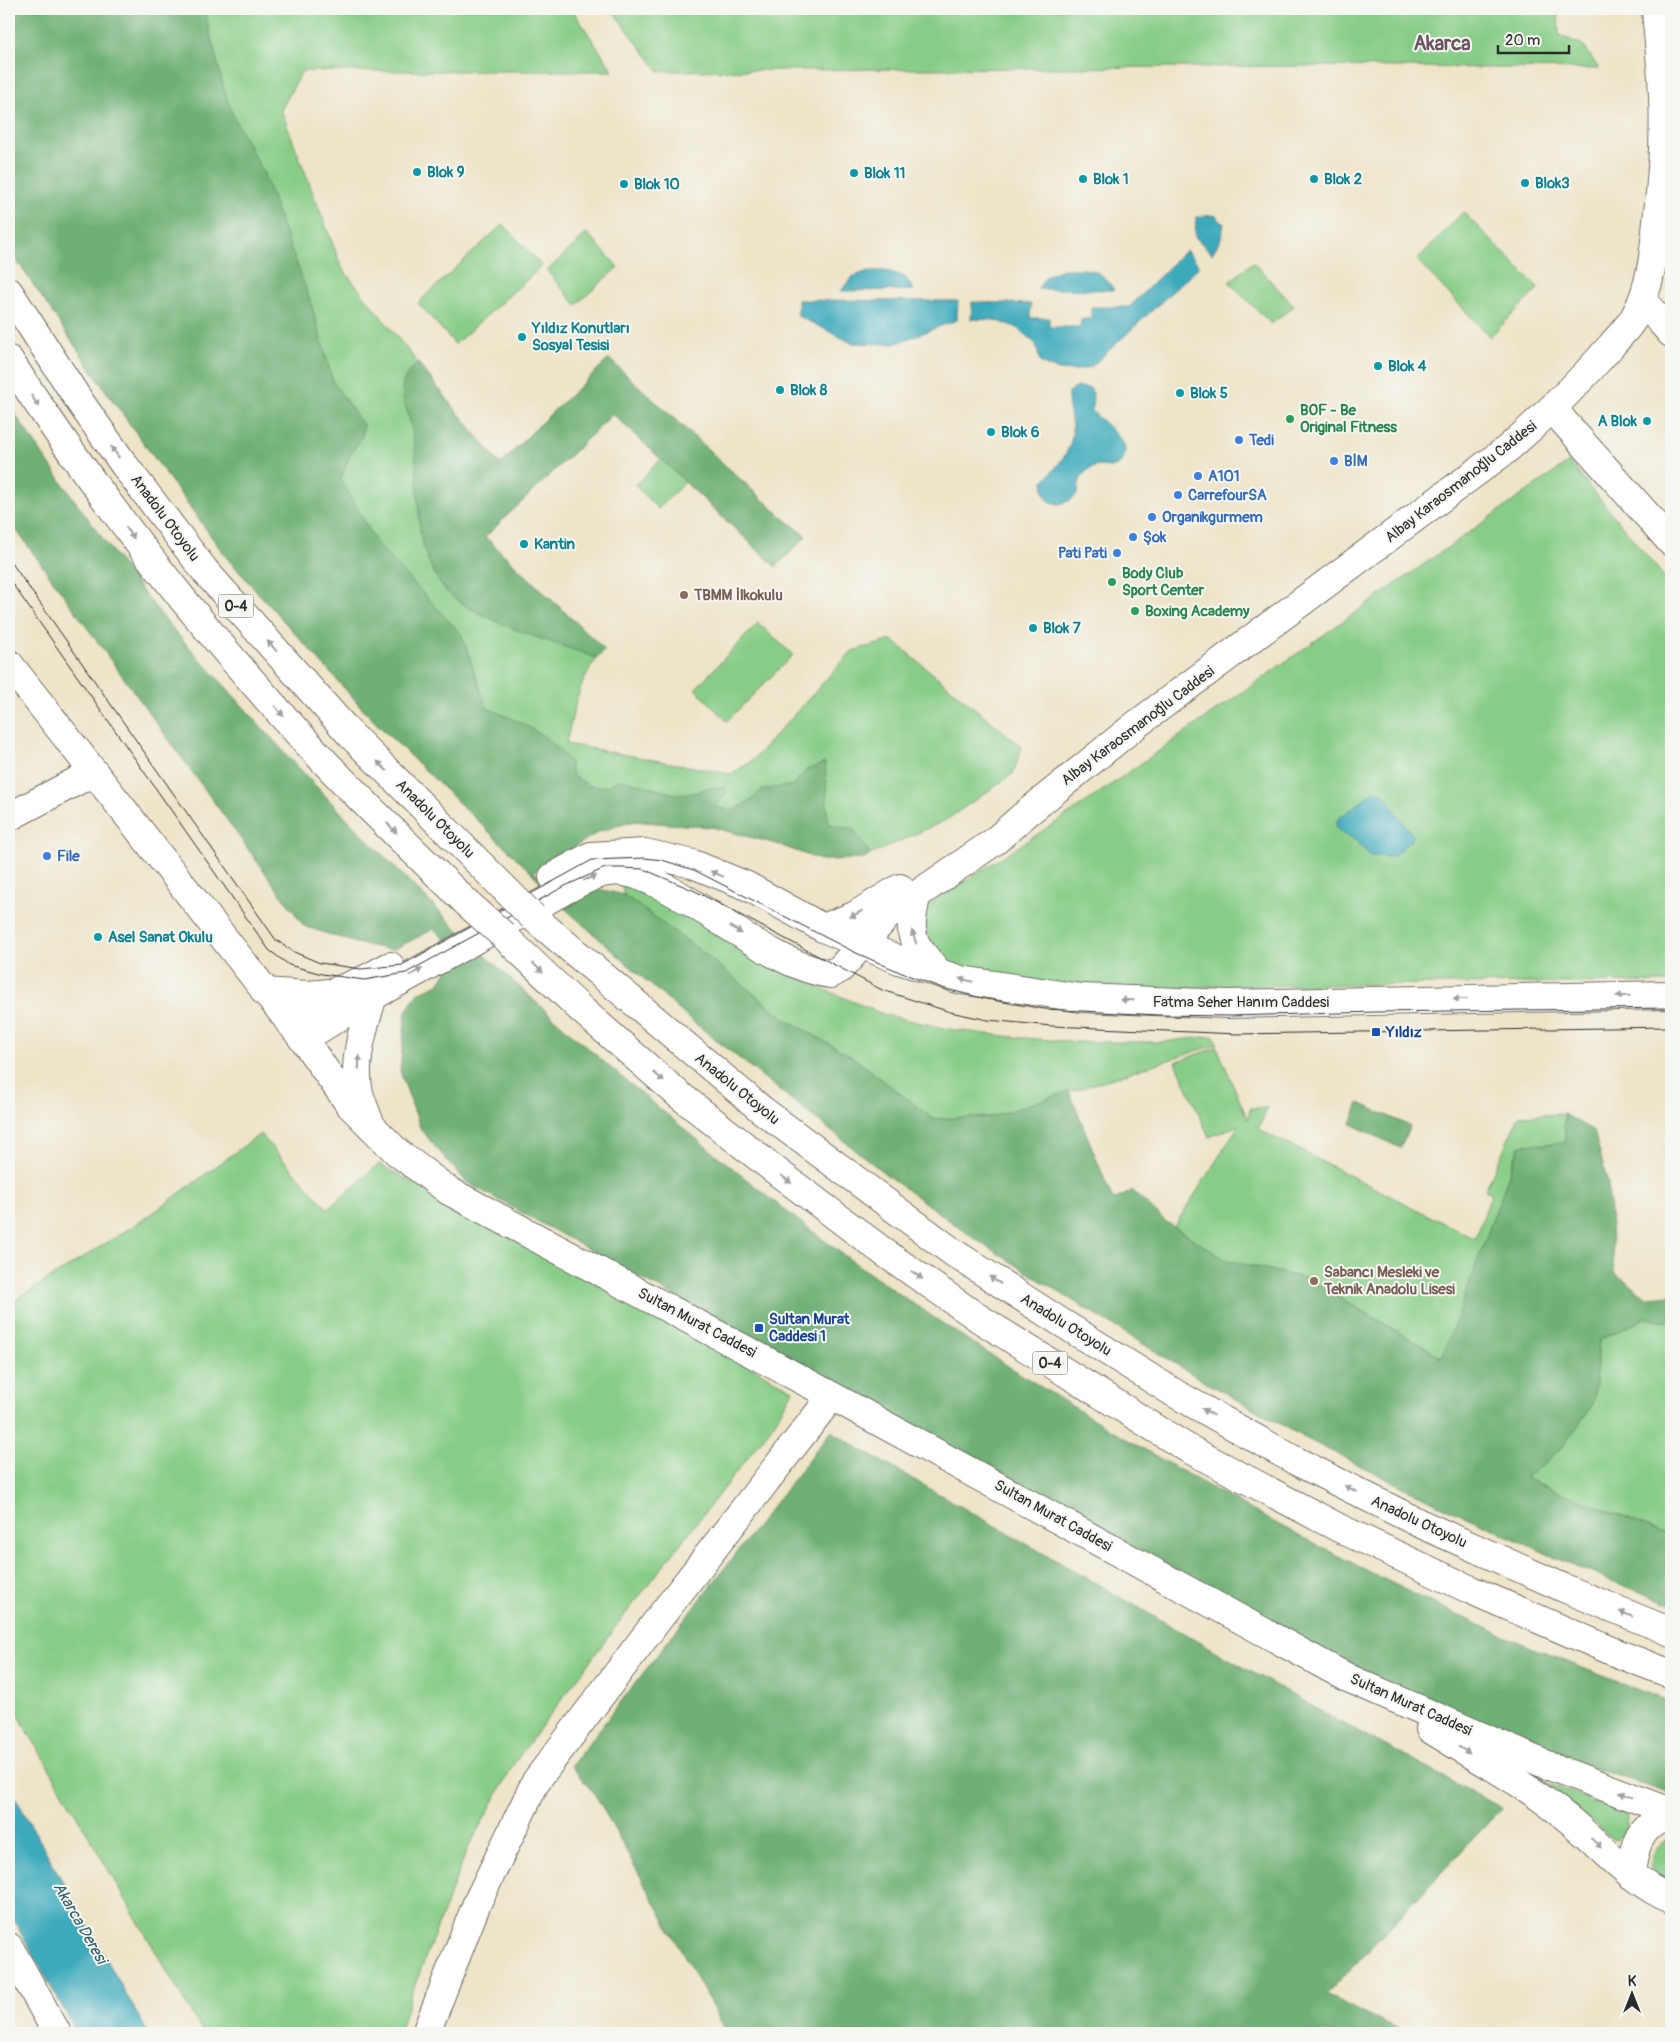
<svg xmlns="http://www.w3.org/2000/svg" width="1680" height="2042" font-family="Pangolin,sans-serif">
<style>
.green{fill:#88cd87;stroke:#5a7c59}
.forest{fill:#6eb074;stroke:#4c6e50}
.water{fill:#3daabc;stroke:#346a74}
.lines{fill:none;stroke-linecap:round;stroke-linejoin:round}
.minor-casing{stroke:#6f6c62;stroke-width:30}
.major-casing{stroke:#6f6c62;stroke-width:30}
.highway-casing{stroke:#6f6c62;stroke-width:30}
.minor{stroke:#fff;stroke-width:28}
.major{stroke:#fff;stroke-width:28}
.highway{stroke:#fff;stroke-width:28}
.tram{stroke:#2b2b2b;stroke-width:1}
.highway-bridge-casing{stroke:#6f6c62;stroke-width:30;stroke-linecap:butt}
.highway-bridge{stroke:#fff;stroke-width:28}
.oneway{fill:#a0a0a0}
.culture-dot{fill:#0f9aa8;stroke:#f6f6f2;stroke-width:2}
.leisure-dot{fill:#2e9e5b;stroke:#f6f6f2;stroke-width:2}
.shop-dot{fill:#3f7fe0;stroke:#f6f6f2;stroke-width:2}
.education-dot{fill:#8d6e63;stroke:#f6f6f2;stroke-width:2}
.transit-dot{fill:#1a4fb4;stroke:#f6f6f2;stroke-width:2}
.labels{text-anchor:middle;dominant-baseline:central;stroke-width:4;stroke-linejoin:round;paint-order:stroke}
.shield{fill:#f6f6f2;stroke:#686867;stroke-width:1}
.shield-label{font-size:14px;font-weight:bold;fill:#2b2b2b}
.culture-label{font-size:15px;font-weight:bold;fill:#0d838f;stroke:#f6f6f2;text-anchor:start}
.leisure-label{font-size:15px;font-weight:bold;fill:#27864d;stroke:#f6f6f2;text-anchor:start}
.shop-label{font-size:15px;font-weight:bold;fill:#366cbe;stroke:#f6f6f2;text-anchor:start}
.street-label{font-size:15px;fill:#2b2b2b;stroke:#f6f6f2}
.education-label{font-size:15px;font-weight:bold;fill:#785e54;stroke:#f6f6f2;text-anchor:start}
.transit-label{font-size:15px;font-weight:bold;fill:#164399;stroke:#f6f6f2;text-anchor:start}
.water-label{font-size:16px;font-style:italic;fill:#325e65;stroke:#f6f6f2}
.district-label{font-size:20px;font-weight:bold;fill:#685462;stroke:#f6f6f2}
</style>
<rect width="100%" height="100%" fill="#f6f6f2"/>
<filter id="ink" filterUnits="userSpaceOnUse"><feTurbulence type="fractalNoise" baseFrequency=".02" numOctaves="2"/><feDisplacementMap in="SourceGraphic" scale="10" xChannelSelector="R" yChannelSelector="G"/><feConvolveMatrix kernelMatrix="1 2 1 2 8 2 1 2 1" color-interpolation-filters="sRGB"/></filter>
<filter id="wash" filterUnits="userSpaceOnUse"><feTurbulence type="fractalNoise" baseFrequency=".0096" numOctaves="4" result="noise"/><feDisplacementMap in="SourceGraphic" scale="20" xChannelSelector="R" yChannelSelector="G"/><feGaussianBlur stdDeviation="1.12" result="paint"/><feColorMatrix in="noise" values="0 0 0 0 0 0 0 0 0 0 0 0 0 0 0 0 0 1.4 0 .05"/><feComposite in="paint" operator="in"/></filter>
<g filter="url(#wash)">
<rect width="100%" height="100%" fill="#eee4c8"/>
<!-- green -->
<path class="green" d="M 9,9 L 572,9 L 613,71 L 302,71 L 281,110 L 342,268 L 500,465 L 541,423 L 609,359 L 775,511 L 806,536 L 776,567 L 685,482 L 658,509 L 635,485 L 661,459 L 613,414 L 485,537 L 605,650 C 579,674 574,711 566,744 L 731,774 L 753,760 L 852,651 L 892,640 L 1022,747 L 1013,774 L 946,820 L 861,859 L 821,860 L 777,844 L 712,827 L 634,821 L 600,831 L 531,872 L 374,721 L 227,558 L 106,391 L 9,249 Z
M 611,9 L 1558,9 L 1559,35 L 1583,45 L 1599,69 L 1303,66 L 659,71 Z
M 1463,212 L 1539,288 L 1490,337 L 1417,260 Z
M 503,224 L 542,266 L 455,344 L 418,303 Z
M 587,233 L 618,267 L 576,305 L 547,271 Z
M 1253,262 L 1294,306 L 1271,324 L 1229,282 Z
M 1569,462 L 1671,585 L 1671,982 L 1209,986 L 1114,998 L 939,973 L 912,915 L 1075,810 Z
M 758,623 L 793,655 L 727,721 L 695,689 Z
M 619,878 L 636,881 L 754,952 L 823,989 L 885,1015 L 954,1030 L 1013,1037 L 1074,1042 L 1161,1042 L 1213,1036 L 1218,1044 L 992,1117 L 933,1119 L 854,1058 L 785,1019 L 698,949 L 624,895 Z
M 1217,1047 L 1248,1120 L 1250,1108 L 1268,1108 L 1258,1129 L 1475,1239 L 1492,1193 L 1485,1190 L 1519,1116 L 1564,1114 L 1565,1143 L 1519,1146 L 1443,1358 L 1308,1279 L 1226,1260 L 1174,1227 L 1239,1125 L 1209,1137 L 1176,1062 Z
M 260,1134 L 328,1209 L 379,1164 L 793,1390 L 773,1425 L 617,1625 L 515,1762 L 467,1850 L 411,1995 L 399,2033 L 203,2033 L 9,1699 L 9,1304 L 146,1218 Z
M 1645,1318 L 1671,1321 L 1671,1536 L 1525,1478 L 1561,1449 L 1593,1404 L 1599,1340 Z
M 1459,1740 L 1553,1785 L 1622,1813 L 1627,1816 C 1627,1824 1624,1836 1616,1840 L 1609,1837 L 1594,1823 L 1565,1801 Z
M 1671,1837 L 1671,1886 C 1645,1872 1644,1852 1671,1837 Z"/>
<!-- forest -->
<path class="forest" d="M 9,9 L 204,9 L 225,93 L 235,120 L 263,172 L 311,303 L 333,382 L 363,425 L 362,437 L 350,455 L 341,479 L 377,544 L 462,635 L 487,708 C 515,719 549,734 568,760 C 571,764 571,770 572,775 L 590,786 L 608,786 L 616,781 L 624,780 L 675,794 L 695,793 L 707,788 L 724,787 L 727,792 L 714,807 L 734,810 L 750,801 L 762,790 L 793,785 L 806,770 L 825,763 L 828,823 L 837,826 L 854,829 C 857,841 865,843 870,855 L 861,859 L 821,860 L 777,844 L 712,827 L 634,821 L 600,831 L 532,873 L 624,895 L 698,949 L 785,1019 L 854,1058 L 933,1119 L 992,1117 L 1069,1091 L 1113,1200 L 1133,1191 L 1165,1221 L 1226,1260 L 1308,1279 L 1442,1358 L 1520,1145 L 1565,1143 L 1564,1114 L 1594,1131 L 1608,1184 L 1614,1272 L 1647,1297 L 1671,1295 L 1671,1321 L 1645,1318 L 1599,1340 L 1593,1404 L 1561,1449 L 1525,1478 L 1671,1536 L 1671,1604 L 1576,1567 L 1427,1499 L 1305,1438 L 1197,1377 L 1070,1299 L 978,1241 L 892,1179 L 687,1017 L 560,904 L 531,872 L 374,721 L 227,558 L 106,391 L 9,249 Z
M 609,359 L 775,511 L 806,536 L 776,567 L 613,414 L 485,537 L 605,650 L 597,658 C 553,642 490,625 453,597 C 438,587 425,555 421,538 C 419,529 419,520 419,511 C 417,486 417,460 413,435 C 409,406 388,385 418,364 L 501,465 L 541,423 Z
M 9,405 C 55,474 103,541 154,606 C 176,634 201,660 225,686 C 275,743 326,798 379,851 C 480,955 585,1049 698,1140 C 756,1187 814,1235 876,1278 C 1059,1405 1251,1517 1452,1612 C 1523,1646 1598,1674 1671,1702 L 1671,1793 L 1532,1748 L 1354,1669 L 466,1182 L 421,1130 L 400,1071 L 406,1011 L 418,993 L 439,984 L 459,953 L 434,929 L 392,950 L 356,943 L 304,926 L 9,520 Z
M 1359,1103 L 1410,1126 L 1400,1148 L 1351,1124 Z
M 831,1431 L 867,1453 L 1324,1713 L 1502,1808 L 1326,1995 L 1408,2033 L 727,2033 L 596,1796 L 571,1766 Z"/>
<!-- water -->
<path class="water" d="M 1215,215 L 1224,224 L 1221,238 L 1212,254 L 1195,237 L 1196,217 Z
M 1186,250 L 1200,266 L 1091,367 C 1072,372 1057,373 1040,362 L 1036,344 L 1016,327 L 994,320 L 971,319 L 972,302 L 1031,304 L 1030,318 L 1049,318 L 1049,327 L 1080,327 L 1081,319 L 1091,319 L 1091,307 L 1129,307 Z
M 1062,269 C 1088,269 1099,266 1114,290 L 1038,289 L 1045,277 Z
M 868,271 L 888,271 L 905,277 L 914,290 L 841,291 L 852,277 Z
M 798,300 L 958,301 L 957,320 L 894,344 L 852,343 L 798,316 Z
M 1077,387 L 1090,388 L 1093,393 L 1092,411 C 1099,418 1122,438 1124,445 C 1127,453 1123,465 1114,467 C 1111,468 1106,466 1102,466 C 1086,466 1078,478 1078,493 C 1069,505 1049,510 1044,492 C 1043,488 1044,483 1044,480 C 1056,468 1071,452 1072,434 C 1073,420 1067,406 1068,392 Z
M 1375,790 L 1382,792 L 1413,836 L 1411,840 L 1392,857 L 1370,856 L 1355,839 L 1341,833 L 1336,828 L 1337,820 Z
M 9,1786 L 148,2033 L 77,2033 L 9,1912 Z"/>
</g>
<g filter="url(#ink)">
<g class="lines">
<!-- minor casing -->
<g class="minor-casing">
<path id="minor" d="M 1643,301 L 1671,333
M 1553,408 L 1564,422 L 1671,542
M 9,817 L 94,772
M 553,877 L 591,856 L 645,853 L 693,864 L 747,886 L 823,928 L 899,960 L 961,980 L 1081,998 L 1228,1004 L 1671,995
M 917,894 C 906,937 911,941 939,973
M 823,928 L 854,916 L 900,888
M 265,992 L 307,995 L 330,993
M 289,1022 L 310,1006 L 332,993 L 364,980 L 390,966
M 303,1039 L 373,996 L 567,889 C 580,882 595,873 609,872 C 627,869 645,878 660,885 C 712,910 776,967 831,974 L 840,969 L 889,914 L 995,841 L 1022,817 L 1137,724 L 1506,450 C 1543,418 1579,383 1611,346 C 1619,336 1629,327 1635,316 C 1651,287 1654,254 1657,221 C 1662,180 1665,137 1663,96 C 1662,67 1658,38 1656,9
M 371,1126 C 367,1115 362,1104 359,1093 C 352,1062 364,1025 373,996
M 9,1947 L 57,2033"/>
</g>
<!-- major casing -->
<g class="major-casing">
<path id="major" d="M 9,664 L 303,1039 L 350,1105 L 397,1152 L 449,1191 L 832,1396 L 1348,1678 L 1549,1766 L 1671,1812
M 1430,1729 C 1476,1758 1525,1783 1567,1818 C 1601,1845 1630,1882 1671,1899
M 1631,1875 C 1634,1845 1640,1824 1671,1815
M 426,2033 L 477,1903 L 536,1781 L 660,1617 L 832,1396"/>
</g>
<!-- highway casing -->
<g class="highway-casing">
<path id="highway" d="M 9,292 L 80,402 L 125,466 L 205,571 L 350,734 L 503,887
M 9,360 C 101,502 206,635 322,759 C 368,808 418,855 467,903
M 533,917 L 762,1110 L 954,1253 L 1059,1321 L 1176,1394 L 1296,1461 L 1419,1523 L 1564,1588 L 1671,1632
M 503,935 L 583,1011 L 678,1094 L 780,1174 L 885,1253 L 980,1319 L 1187,1448 L 1339,1528 L 1471,1590 L 1619,1654 L 1671,1674"/>
</g>
<!-- minor -->
<use href="#minor" class="minor"/>
<!-- major -->
<use href="#major" class="major"/>
<!-- highway -->
<use href="#highway" class="highway"/>
<!-- tram -->
<path class="tram" d="M 9,559 L 276,940 L 294,952 L 320,963 L 361,969 L 402,965 L 592,860 L 645,858 L 662,860 L 694,870 L 854,952 L 902,973 L 942,988 L 986,999 L 1045,1009 L 1158,1015 L 1231,1016 L 1377,1012 L 1671,1008
M 9,579 L 269,950 L 289,965 L 322,974 L 364,980 L 406,973 L 565,886 L 605,868 L 622,868 L 643,869 L 695,891 L 882,990 L 950,1012 L 988,1020 L 1052,1026 L 1237,1034 L 1671,1027"/>
<!-- highway-bridge casing -->
<g class="highway-bridge-casing">
<path id="highway-bridge" d="M 503,887 L 533,917
M 467,903 L 503,935"/>
</g>
<!-- highway-bridge -->
<use href="#highway-bridge" class="highway-bridge"/>
</g>
<!-- one-way arrows -->
<defs><path id="oneway-solid" d="M-6-.8H1V-3.2L6.5 0L1 3.2V.8H-6Z" transform="scale(1.25)"/></defs>
<g class="oneway">
<use href="#oneway-solid" transform="translate(35 401) rotate(57)"/>
<use href="#oneway-solid" transform="translate(115 452) rotate(-125)"/>
<use href="#oneway-solid" transform="translate(130 533) rotate(53)"/>
<use href="#oneway-solid" transform="translate(272 646) rotate(-132)"/>
<use href="#oneway-solid" transform="translate(279 711) rotate(49)"/>
<use href="#oneway-solid" transform="translate(382 766) rotate(-135)"/>
<use href="#oneway-solid" transform="translate(392 828) rotate(45)"/>
<use href="#oneway-solid" transform="translate(717 874) rotate(-157)"/>
<use href="#oneway-solid" transform="translate(590 878) rotate(-21)"/>
<use href="#oneway-solid" transform="translate(856 914) rotate(152)"/>
<use href="#oneway-solid" transform="translate(736 930) rotate(31)"/>
<use href="#oneway-solid" transform="translate(914 937) rotate(-110)"/>
<use href="#oneway-solid" transform="translate(538 968) rotate(44)"/>
<use href="#oneway-solid" transform="translate(416 972) rotate(-29)"/>
<use href="#oneway-solid" transform="translate(966 980) rotate(-167)"/>
<use href="#oneway-solid" transform="translate(1623 996) rotate(179)"/>
<use href="#oneway-solid" transform="translate(1460 999) rotate(179)"/>
<use href="#oneway-solid" transform="translate(1127 1000) rotate(-178)"/>
<use href="#oneway-solid" transform="translate(359 1062) rotate(-88)"/>
<use href="#oneway-solid" transform="translate(659 1077) rotate(41)"/>
<use href="#oneway-solid" transform="translate(786 1179) rotate(37)"/>
<use href="#oneway-solid" transform="translate(917 1275) rotate(35)"/>
<use href="#oneway-solid" transform="translate(995 1280) rotate(-147)"/>
<use href="#oneway-solid" transform="translate(1208 1412) rotate(-151)"/>
<use href="#oneway-solid" transform="translate(1351 1489) rotate(-153)"/>
<use href="#oneway-solid" transform="translate(1626 1614) rotate(-158)"/>
<use href="#oneway-solid" transform="translate(1464 1750) rotate(31)"/>
<use href="#oneway-solid" transform="translate(1626 1795) rotate(-160)"/>
<use href="#oneway-solid" transform="translate(1596 1843) rotate(42)"/>
</g>
</g>
<!-- markers -->
<g class="culture-dot">
<circle cx="417" cy="172" r="5"/>
<circle cx="854" cy="173" r="5"/>
<circle cx="1083" cy="179" r="5"/>
<circle cx="1314" cy="179" r="5"/>
<circle cx="1525" cy="183" r="5"/>
<circle cx="624" cy="184" r="5"/>
<circle cx="522" cy="337" r="5"/>
<circle cx="1378" cy="366" r="5"/>
<circle cx="780" cy="390" r="5"/>
<circle cx="1180" cy="393" r="5"/>
<circle cx="1647" cy="421" r="5"/>
<circle cx="991" cy="432" r="5"/>
<circle cx="524" cy="544" r="5"/>
<circle cx="1033" cy="628" r="5"/>
<circle cx="98" cy="937" r="5"/>
</g>
<g class="leisure-dot">
<circle cx="1290" cy="419" r="5"/>
<circle cx="1112" cy="582" r="5"/>
<circle cx="1135" cy="611" r="5"/>
</g>
<g class="shop-dot">
<circle cx="1239" cy="440" r="5"/>
<circle cx="1334" cy="461" r="5"/>
<circle cx="1198" cy="476" r="5"/>
<circle cx="1178" cy="495" r="5"/>
<circle cx="1152" cy="517" r="5"/>
<circle cx="1133" cy="537" r="5"/>
<circle cx="1117" cy="553" r="5"/>
<circle cx="47" cy="856" r="5"/>
</g>
<g class="education-dot">
<circle cx="684" cy="595" r="5"/>
<circle cx="1314" cy="1281" r="5"/>
</g>
<g class="transit-dot">
<rect x="1371" y="1027" width="10" height="10" rx="2.5"/>
<rect x="754" y="1323" width="10" height="10" rx="2.5"/>
</g>
<g class="labels">
<!-- shield labels -->
<g class="shield">
<rect x="218.5" y="594.5" width="35" height="23" rx="4"/>
<rect x="1032.5" y="1351.5" width="35" height="23" rx="4"/>
</g>
<g class="shield-label">
<text x="236" y="606">O-4</text>
<text x="1050" y="1363">O-4</text>
</g>
<!-- culture labels -->
<g class="culture-label">
<text x="427" y="172">Blok 9</text>
<text x="864" y="173">Blok 11</text>
<text x="1093" y="179">Blok 1</text>
<text x="1324" y="179">Blok 2</text>
<text x="1535" y="183">Blok3</text>
<text x="634" y="184">Blok 10</text>
<text x="532" y="328">Yıldız Konutları<tspan x="532" dy="17">Sosyal Tesisi</tspan></text>
<text x="1388" y="366">Blok 4</text>
<text x="790" y="390">Blok 8</text>
<text x="1190" y="393">Blok 5</text>
<text x="1637" y="421" text-anchor="end">A Blok</text>
<text x="1001" y="432">Blok 6</text>
<text x="534" y="544">Kantin</text>
<text x="1043" y="628">Blok 7</text>
<text x="108" y="937">Asel Sanat Okulu</text>
</g>
<!-- leisure labels -->
<g class="leisure-label">
<text x="1300" y="410">BOF - Be<tspan x="1300" dy="17">Original Fitness</tspan></text>
<text x="1122" y="573">Body Club<tspan x="1122" dy="17">Sport Center</tspan></text>
<text x="1145" y="611">Boxing Academy</text>
</g>
<!-- shop labels -->
<g class="shop-label">
<text x="1249" y="440">Tedi</text>
<text x="1344" y="461">BİM</text>
<text x="1208" y="476">A101</text>
<text x="1188" y="495">CarrefourSA</text>
<text x="1162" y="517">Organikgurmem</text>
<text x="1143" y="537">Şok</text>
<text x="1107" y="553" text-anchor="end">Pati Pati</text>
<text x="57" y="856">File</text>
</g>
<!-- street labels -->
<g class="street-label">
<text transform="translate(1461 482) rotate(-38)">Albay Karaosmanoğlu Caddesi</text>
<text transform="translate(165 518) rotate(53)">Anadolu Otoyolu</text>
<text transform="translate(1138 726) rotate(-37)">Albay Karaosmanoğlu Caddesi</text>
<text transform="translate(435 819) rotate(45)">Anadolu Otoyolu</text>
<text x="1241" y="1002">Fatma Seher Hanım Caddesi</text>
<text transform="translate(737 1089) rotate(39)">Anadolu Otoyolu</text>
<text transform="translate(697 1323) rotate(28)">Sultan Murat Caddesi</text>
<text transform="translate(1066 1325) rotate(32)">Anadolu Otoyolu</text>
<text transform="translate(1053 1516) rotate(29)">Sultan Murat Caddesi</text>
<text transform="translate(1419 1522) rotate(25)">Anadolu Otoyolu</text>
<text transform="translate(1411 1705) rotate(24)">Sultan Murat Caddesi</text>
</g>
<!-- education labels -->
<g class="education-label">
<text x="694" y="595">TBMM İlkokulu</text>
<text x="1324" y="1272">Sabancı Mesleki ve<tspan x="1324" dy="17">Teknik Anadolu Lisesi</tspan></text>
</g>
<!-- transit labels -->
<g class="transit-label">
<text x="1386" y="1032">Yıldız</text>
<text x="769" y="1319">Sultan Murat<tspan x="769" dy="17">Caddesi 1</tspan></text>
</g>
<!-- water labels -->
<g class="water-label">
<text transform="translate(80 1923) rotate(60)">Akarca Deresi</text>
</g>
<!-- district labels -->
<g class="district-label">
<text x="1442" y="43">Akarca</text>
</g>
</g>
<!-- margin -->
<rect width="1680" height="2042" fill="none" stroke="#f6f6f2" stroke-width="30"/>
<!-- north arrow -->
<g transform="translate(1632 1994)" stroke="#f6f6f2" stroke-width="4" paint-order="stroke">
<path d="M0-4L9 19L0 12L-9 19Z" fill="#2b2b2b"/>
<text y="-8" font-size="14" font-weight="bold" text-anchor="middle" fill="#2b2b2b">K</text>
</g>
<!-- scale -->
<path d="M1498 45v8h71v-8" fill="none" stroke="#2b2b2b" stroke-width="2.5"/>
<text x="1505" y="45" font-size="15" fill="#2b2b2b" stroke="#f6f6f2" stroke-width="4" paint-order="stroke">20 m</text>
</svg>
